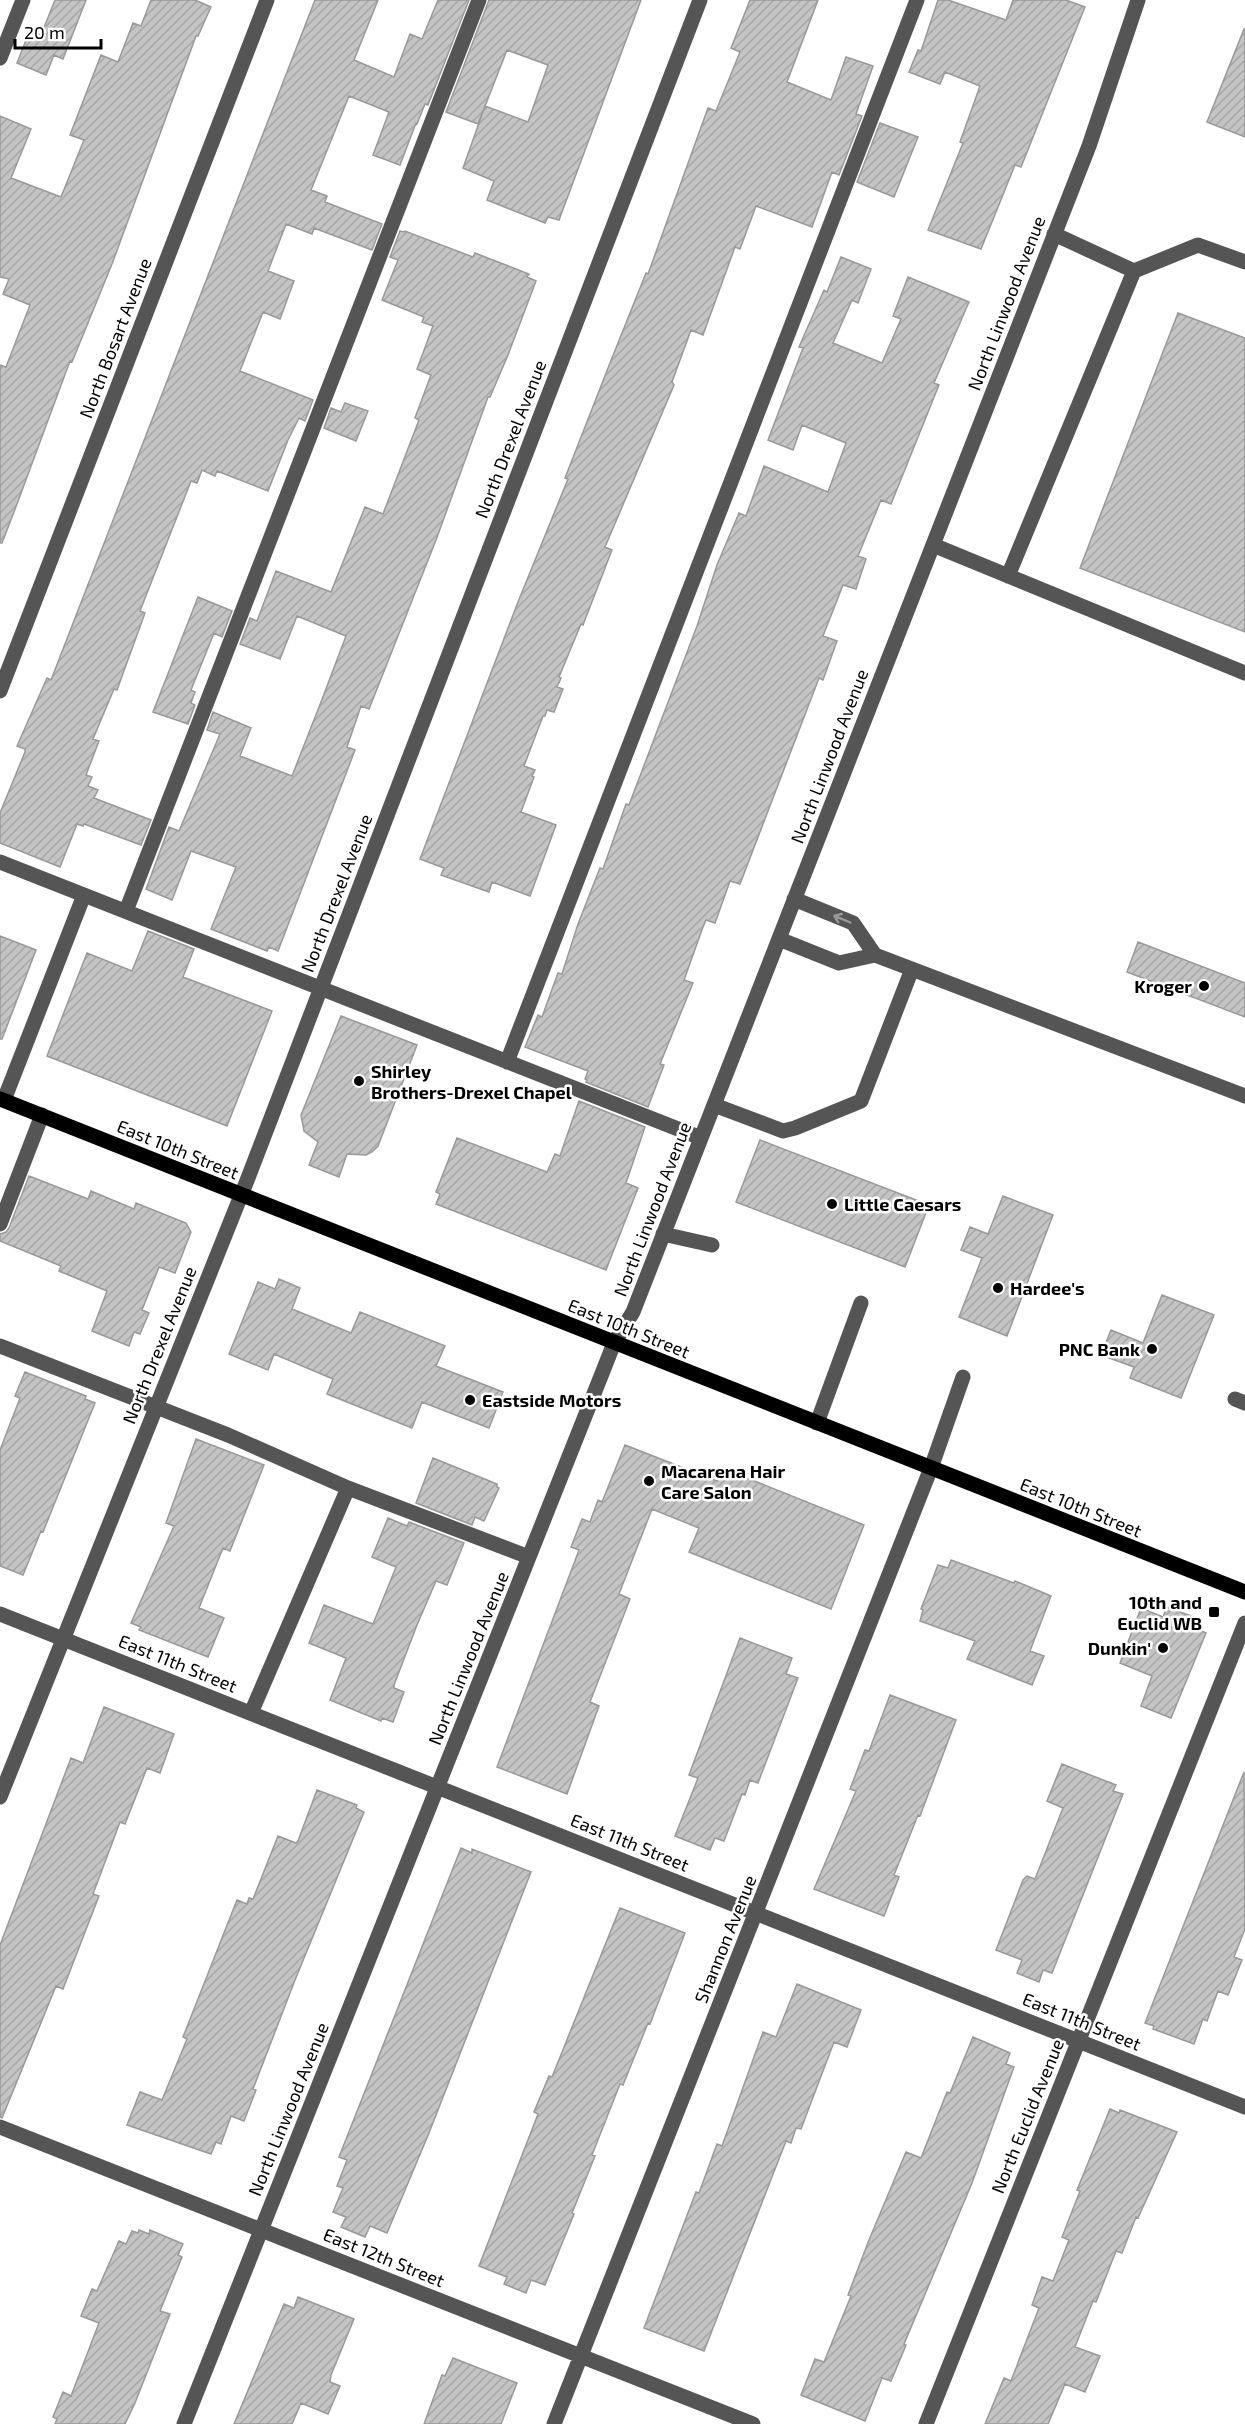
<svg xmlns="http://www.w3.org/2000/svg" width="1245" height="2424" font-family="'Exo 2',sans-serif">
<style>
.building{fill:url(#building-hatch);stroke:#999;stroke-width:1.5}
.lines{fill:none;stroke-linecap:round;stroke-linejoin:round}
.minor{stroke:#555;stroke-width:15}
.major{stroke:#000;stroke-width:15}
.oneway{stroke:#999}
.poi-dot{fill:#000;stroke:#fff;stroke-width:2}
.labels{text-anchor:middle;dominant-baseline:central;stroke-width:5;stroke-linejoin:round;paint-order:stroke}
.street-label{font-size:18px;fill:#000;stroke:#fff}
.poi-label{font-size:18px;font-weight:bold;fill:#000;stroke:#fff;text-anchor:start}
</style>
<defs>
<pattern id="building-hatch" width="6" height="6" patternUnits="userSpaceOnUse" patternTransform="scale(1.5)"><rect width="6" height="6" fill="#c4c4c4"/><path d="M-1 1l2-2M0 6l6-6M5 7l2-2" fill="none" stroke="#a7a7a7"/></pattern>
</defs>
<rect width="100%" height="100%" fill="#fff"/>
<!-- building -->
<path class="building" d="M 55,0 L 86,0 L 63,59 L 54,55 L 46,75 L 17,63 L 30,30 L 41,35 Z
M 151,0 L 195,0 L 211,7 L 198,36 L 196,36 L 112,264 L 72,362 L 70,361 L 17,504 L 2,543 L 0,543 L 0,365 L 6,367 L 30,305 L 3,294 L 9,279 L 0,277 L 0,116 L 31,129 L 11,178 L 61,197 L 84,140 L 70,135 L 101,55 L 118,62 L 133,23 L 141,26 Z
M 315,0 L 378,0 L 354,60 L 394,77 L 410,34 L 422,39 L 438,0 L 469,0 L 428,105 L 425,104 L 417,124 L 416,123 L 400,165 L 373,155 L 389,112 L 349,96 L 311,190 L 327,196 L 325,202 L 382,224 L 372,250 L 314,228 L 312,234 L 286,224 L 268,271 L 294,281 L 280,319 L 263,312 L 240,371 L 313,400 L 305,421 L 299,418 L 288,440 L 268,491 L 217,471 L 215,476 L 202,470 L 197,483 L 191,481 L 140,611 L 145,613 L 117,690 L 114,689 L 93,739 L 99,741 L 86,775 L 92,777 L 88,786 L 98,790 L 94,798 L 151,820 L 141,845 L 84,824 L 83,826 L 77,824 L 60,867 L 0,843 L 0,813 L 25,752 L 25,749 L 17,746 L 47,678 L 51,680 Z
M 489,0 L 641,0 L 559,220 L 548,217 L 545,223 L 487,200 L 494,181 L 463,168 L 485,106 L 528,122 L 548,65 L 507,50 L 478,124 L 446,112 Z
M 750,0 L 818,0 L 787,82 L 831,100 L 846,57 L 873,66 L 856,114 L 862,116 L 839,175 L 832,172 L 812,227 L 756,206 L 740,249 L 735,247 L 703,335 L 691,330 L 672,382 L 674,385 L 605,547 L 612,550 L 583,625 L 581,624 L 559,677 L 561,678 L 557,687 L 563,689 L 554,712 L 547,710 L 545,716 L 543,716 L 524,766 L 535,770 L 532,776 L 534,777 L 521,812 L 556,825 L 530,896 L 492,882 L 489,892 L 441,875 L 444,868 L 420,859 L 518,602 L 568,479 L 565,478 L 610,363 L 646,273 L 648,274 L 708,108 L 716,111 L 740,52 L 731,48 Z
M 938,0 L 948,0 L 1006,20 L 1013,0 L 1066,0 L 1085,7 L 1021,167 L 1015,165 L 981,249 L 928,230 L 963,143 L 960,142 L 980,86 L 945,72 L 940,84 L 909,72 L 918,50 L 921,51 Z
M 1244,29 L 1245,29 L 1245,137 L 1207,122 Z
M 880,123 L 918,137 L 894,197 L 857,182 Z
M 400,231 L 404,232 L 405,231 L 473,257 L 475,253 L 529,274 L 527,277 L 536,281 L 508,355 L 490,397 L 488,397 L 436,540 L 369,709 L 361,706 L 347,747 L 355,750 L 278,951 L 269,947 L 267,951 L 211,929 L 236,867 L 191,851 L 172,900 L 146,889 L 169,827 L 179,831 L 220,734 L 207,730 L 213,712 L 251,728 L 240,756 L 292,776 L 321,702 L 346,636 L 297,616 L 280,659 L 240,644 L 250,618 L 257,621 L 276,571 L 331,592 L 365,507 L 383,514 L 419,420 L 415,418 L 431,375 L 417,369 L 433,326 L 422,322 L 424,317 L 382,300 L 398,260 L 390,257 Z
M 841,257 L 871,269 L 858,303 L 852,300 L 833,343 L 882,363 L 901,319 L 893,316 L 908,277 L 969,302 L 934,383 L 939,385 L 891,504 L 881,500 L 858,556 L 866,559 L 856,589 L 843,585 L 823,636 L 837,641 L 823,680 L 819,678 L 740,884 L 730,881 L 715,923 L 706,920 L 703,927 L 684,980 L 693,983 L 660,1064 L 664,1065 L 648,1107 L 586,1082 L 587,1080 L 585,1079 L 588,1071 L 525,1047 L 538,1015 L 542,1017 L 558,973 L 562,974 L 578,924 L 600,868 L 603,869 L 626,804 L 629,805 L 697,626 L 717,565 L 739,513 L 746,516 L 764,466 L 828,492 L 846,443 L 802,425 L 793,450 L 768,440 L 803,348 L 799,347 L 824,290 L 827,292 Z
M 1178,313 L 1245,338 L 1245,632 L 1080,568 Z
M 345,403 L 368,411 L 356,441 L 324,428 L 331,408 L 341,412 Z
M 198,597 L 232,611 L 222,637 L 214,633 L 191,690 L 195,692 L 191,703 L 195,705 L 188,724 L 153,712 Z
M 148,931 L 194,949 L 183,977 L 272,1011 L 227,1126 L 47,1056 L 87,953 L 132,971 Z
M 0,936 L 36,950 L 2,1039 L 0,1039 Z
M 1138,942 L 1245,983 L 1245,1017 L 1127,972 Z
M 341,1016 L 417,1045 L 378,1146 L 372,1152 L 366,1155 L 347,1154 L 339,1177 L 309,1165 L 318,1142 L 304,1131 L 301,1115 Z
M 579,1101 L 645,1127 L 626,1183 L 638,1188 L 606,1270 L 436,1204 L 440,1194 L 436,1192 L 457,1138 L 547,1172 L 555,1154 L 560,1156 Z
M 760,1140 L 929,1205 L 905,1267 L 736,1202 Z
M 29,1176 L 88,1199 L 91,1191 L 134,1209 L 136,1203 L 186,1223 L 191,1232 L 175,1273 L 159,1267 L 142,1310 L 149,1313 L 140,1334 L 134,1332 L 129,1346 L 92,1331 L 107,1291 L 59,1271 L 61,1266 L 0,1241 L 0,1234 L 6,1232 L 9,1228 Z
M 1003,1196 L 1053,1215 L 1007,1336 L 959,1317 L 982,1258 L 961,1250 L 970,1227 L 988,1234 Z
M 279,1279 L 300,1288 L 292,1309 L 351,1333 L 360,1312 L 445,1346 L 436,1366 L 503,1392 L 489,1428 L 422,1402 L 412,1428 L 327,1394 L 333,1379 L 274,1354 L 268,1370 L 229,1354 L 258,1282 L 275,1289 Z
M 1162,1295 L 1214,1315 L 1181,1398 L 1130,1378 L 1134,1367 L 1101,1355 L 1111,1330 L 1143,1343 Z
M 25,1372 L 86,1396 L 85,1399 L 95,1403 L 43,1532 L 41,1531 L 23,1575 L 0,1566 L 0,1450 L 20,1398 L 15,1396 Z
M 196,1439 L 264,1465 L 230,1551 L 223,1548 L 199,1608 L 224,1618 L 208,1657 L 139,1630 L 141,1627 L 131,1623 L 174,1526 L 166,1523 Z
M 625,1445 L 717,1481 L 722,1468 L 864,1525 L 831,1609 L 689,1552 L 699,1528 L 652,1509 L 619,1594 L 630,1599 L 590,1702 L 599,1706 L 567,1794 L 497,1767 L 579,1550 L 571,1547 L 582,1519 L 590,1522 L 598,1500 L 602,1502 Z
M 433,1458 L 497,1484 L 497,1487 L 499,1488 L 484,1521 L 475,1517 L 472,1525 L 416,1503 Z
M 388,1518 L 407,1526 L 409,1522 L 464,1543 L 447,1585 L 436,1581 L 417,1625 L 394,1685 L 394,1688 L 404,1692 L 393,1722 L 382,1718 L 381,1721 L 330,1700 L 346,1658 L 309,1643 L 324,1605 L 373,1624 L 396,1567 L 372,1557 Z
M 951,1560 L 1014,1583 L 1015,1581 L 1051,1596 L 1030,1651 L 1044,1656 L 1032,1685 L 967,1659 L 975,1641 L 920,1621 L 923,1610 L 921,1609 L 938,1565 L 948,1568 Z
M 1167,1607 L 1191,1616 L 1187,1625 L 1206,1633 L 1171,1718 L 1141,1706 L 1152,1676 L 1120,1663 L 1141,1608 L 1163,1617 Z
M 740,1638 L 792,1658 L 786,1674 L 798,1678 L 758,1783 L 750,1780 L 745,1795 L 742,1794 L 724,1841 L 715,1838 L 710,1850 L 675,1836 L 698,1778 L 689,1775 Z
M 890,1695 L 956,1720 L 920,1816 L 918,1815 L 894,1875 L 899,1877 L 884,1916 L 814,1889 L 856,1791 L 850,1789 L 865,1750 L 869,1751 Z
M 104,1707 L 174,1734 L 160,1773 L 147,1768 L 125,1824 L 120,1822 L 93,1894 L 99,1896 L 63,1989 L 56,1986 L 2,2118 L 0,2117 L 0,1945 L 71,1758 L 83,1763 Z
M 1062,1764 L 1116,1785 L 1113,1791 L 1123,1794 L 1052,1973 L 1043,1970 L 1039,1982 L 1017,1973 L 1022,1960 L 996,1950 L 1023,1880 L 1027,1876 L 1035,1879 L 1063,1808 L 1047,1801 Z
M 1244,1772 L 1245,1929 L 1234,1957 L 1242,1960 L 1228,1995 L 1218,1991 L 1207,2021 L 1203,2019 L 1194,2044 L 1153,2029 L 1154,2026 L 1145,2023 Z
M 317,1790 L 357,1805 L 356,1808 L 364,1812 L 295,1980 L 253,2089 L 256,2090 L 244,2121 L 231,2116 L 221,2144 L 216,2142 L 211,2154 L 127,2125 L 140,2092 L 162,2100 L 187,2039 L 183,2037 L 237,1900 L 247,1904 L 249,1898 L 253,1899 L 278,1836 L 296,1843 L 298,1841 Z
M 461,1848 L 472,1853 L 472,1849 L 531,1872 L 429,2133 L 387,2233 L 370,2226 L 365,2237 L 341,2227 L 346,2217 L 333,2212 L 343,2188 L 337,2186 L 347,2160 L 339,2157 Z
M 620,1908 L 685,1933 L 650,2024 L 648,2023 L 623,2085 L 620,2084 L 592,2155 L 595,2156 L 572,2213 L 574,2214 L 545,2285 L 531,2280 L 526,2293 L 504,2284 L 507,2277 L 479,2266 L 538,2114 L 534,2112 L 549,2076 L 552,2077 Z
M 797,1984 L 861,2010 L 847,2047 L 834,2042 L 801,2129 L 796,2128 L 791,2143 L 786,2141 L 704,2351 L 644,2328 L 696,2192 L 699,2193 L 717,2144 L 722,2146 L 763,2032 L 776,2037 Z
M 973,2037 L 1010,2053 L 1006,2064 L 1014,2067 L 972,2183 L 904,2344 L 906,2345 L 891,2381 L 882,2378 L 865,2421 L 801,2395 L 815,2359 L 824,2362 L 851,2296 L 848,2295 L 869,2240 L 906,2152 L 921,2158 L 947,2092 L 950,2093 Z
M 1110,2109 L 1119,2113 L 1120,2110 L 1177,2132 L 1138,2218 L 1136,2217 L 1122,2253 L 1116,2251 L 1096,2302 L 1093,2301 L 1075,2347 L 1100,2356 L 1085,2392 L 1065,2384 L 1048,2424 L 985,2424 L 1004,2378 L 1011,2381 L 1039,2308 L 1032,2305 L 1042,2277 L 1053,2281 L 1069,2240 L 1062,2237 L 1080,2191 L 1077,2190 Z
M 139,2230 L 149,2234 L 150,2230 L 183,2244 L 178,2255 L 182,2257 L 160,2311 L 170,2314 L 135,2403 L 125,2424 L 55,2424 L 57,2419 L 53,2417 L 63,2392 L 71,2396 L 99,2323 L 81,2316 L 92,2289 L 97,2291 L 119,2241 L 126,2244 L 132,2231 L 138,2233 Z
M 298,2297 L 354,2319 L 331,2375 L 330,2382 L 340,2386 L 328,2414 L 301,2403 L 292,2424 L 234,2424 L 284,2304 L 294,2308 Z
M 453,2358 L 517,2383 L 501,2424 L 424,2424 L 442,2375 L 445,2376 Z"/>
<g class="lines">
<!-- minor -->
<path class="minor" d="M 0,58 L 23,0
M 1054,234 L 1134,271 L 1198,245 L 1245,262
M 933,545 L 1245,673
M 1008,576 L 1134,271
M 0,691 L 267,0
M 0,862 L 701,1138
M 794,899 L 853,923 L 875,955
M 126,911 L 479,0
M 779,939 L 839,963 L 875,955 L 1245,1096
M 507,1062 L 917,0
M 4,1100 L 84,895
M 714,1105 L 783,1131 L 795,1128 L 861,1101 L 912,969
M 0,1224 L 42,1115
M 663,1234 L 712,1245
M 0,1346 L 228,1435 L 348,1488 L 529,1557
M 1235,1399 L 1245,1403
M 817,1423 L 861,1303
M 0,1614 L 1245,2107
M 251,1713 L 348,1488
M 0,1797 L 248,1178 L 700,0
M 0,2127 L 753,2424
M 184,2424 L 603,1371 L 614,1343 L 633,1312 L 1089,146 L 1138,0
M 554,2424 L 931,1468 L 963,1377
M 926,2424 L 1245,1623"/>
<!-- major -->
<path class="major" d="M 0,1099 L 1245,1592"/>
</g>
<!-- one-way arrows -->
<defs><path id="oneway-shaft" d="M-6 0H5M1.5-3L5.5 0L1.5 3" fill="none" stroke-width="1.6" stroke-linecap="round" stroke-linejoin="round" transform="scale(1.5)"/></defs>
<use class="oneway" href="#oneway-shaft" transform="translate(842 919) rotate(-157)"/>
<!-- markers -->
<g class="poi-dot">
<circle cx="1204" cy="986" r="6"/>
<circle cx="359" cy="1081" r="6"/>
<circle cx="832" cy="1204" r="6"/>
<circle cx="998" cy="1288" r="6"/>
<circle cx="1152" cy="1349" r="6"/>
<circle cx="470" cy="1400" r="6"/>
<circle cx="649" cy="1481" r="6"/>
<rect x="1208" y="1606" width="12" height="12" rx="3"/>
<circle cx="1163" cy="1648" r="6"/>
</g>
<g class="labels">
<!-- street labels -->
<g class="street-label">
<text transform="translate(1006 303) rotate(-69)">North Linwood Avenue</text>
<text transform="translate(115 338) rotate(-69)">North Bosart Avenue</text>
<text transform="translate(510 439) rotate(-69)">North Drexel Avenue</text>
<text transform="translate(829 756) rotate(-69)">North Linwood Avenue</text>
<text transform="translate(336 893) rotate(-69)">North Drexel Avenue</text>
<text transform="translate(178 1149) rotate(22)">East 10th Street</text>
<text transform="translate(652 1209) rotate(-69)">North Linwood Avenue</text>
<text transform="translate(629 1328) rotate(22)">East 10th Street</text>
<text transform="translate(159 1345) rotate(-68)">North Drexel Avenue</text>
<text transform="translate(1081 1507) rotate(22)">East 10th Street</text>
<text transform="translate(468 1658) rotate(-68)">North Linwood Avenue</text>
<text transform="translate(178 1663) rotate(22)">East 11th Street</text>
<text transform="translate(630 1842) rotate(22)">East 11th Street</text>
<text transform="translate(725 1939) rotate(-68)">Shannon Avenue</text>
<text transform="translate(1082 2021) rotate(22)">East 11th Street</text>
<text transform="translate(288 2109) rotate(-68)">North Linwood Avenue</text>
<text transform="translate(1027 2116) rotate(-68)">North Euclid Avenue</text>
<text transform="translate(384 2257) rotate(22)">East 12th Street</text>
</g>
<!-- poi labels -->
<g class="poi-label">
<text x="1192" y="986" text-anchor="end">Kroger</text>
<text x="371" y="1071">Shirley<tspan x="371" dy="21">Brothers-Drexel Chapel</tspan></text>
<text x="844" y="1204">Little Caesars</text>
<text x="1010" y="1288">Hardee's</text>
<text x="1140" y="1349" text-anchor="end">PNC Bank</text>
<text x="482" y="1400">Eastside Motors</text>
<text x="661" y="1471">Macarena Hair<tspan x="661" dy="21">Care Salon</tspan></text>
<text x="1202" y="1602" text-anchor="end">10th and<tspan x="1202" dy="21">Euclid WB</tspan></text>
<text x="1151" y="1648" text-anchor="end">Dunkin'</text>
</g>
</g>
<!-- scale -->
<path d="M15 39v9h86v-9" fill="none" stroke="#000000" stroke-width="3"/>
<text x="24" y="39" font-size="18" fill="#000000" stroke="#ffffff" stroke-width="4.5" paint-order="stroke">20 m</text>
</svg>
